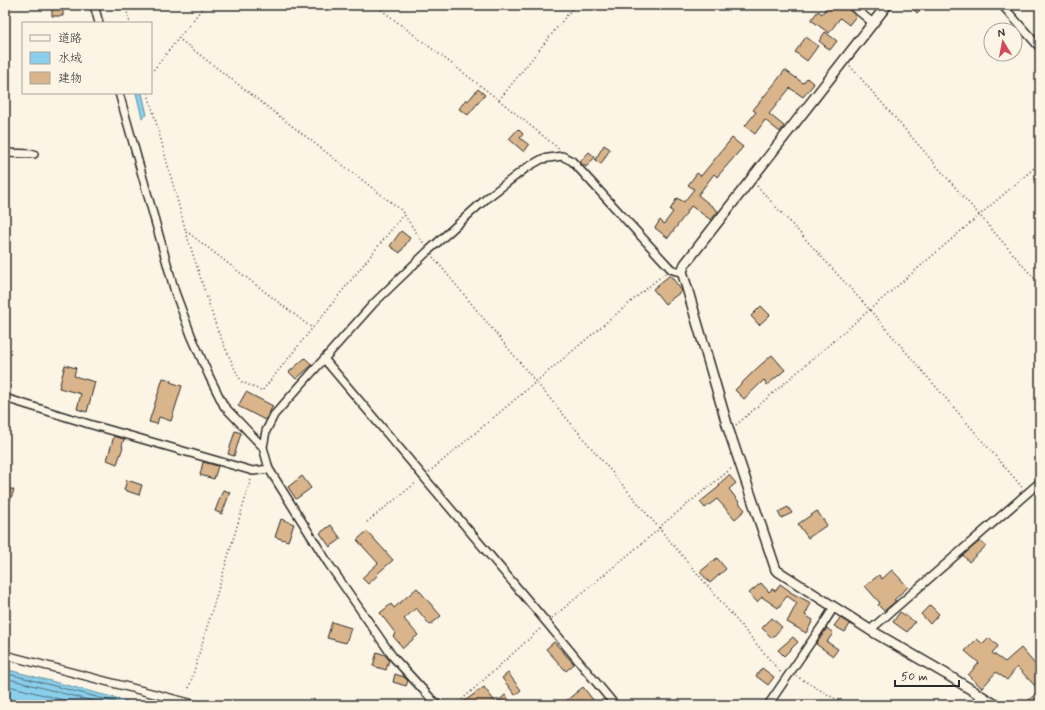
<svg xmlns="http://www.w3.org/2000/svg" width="1045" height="710" font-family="Mynerve,'Klee One',sans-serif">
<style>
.water{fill:#8ad0ec;stroke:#648e9f}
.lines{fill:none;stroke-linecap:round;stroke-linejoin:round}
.shore{stroke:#516d78;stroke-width:1}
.building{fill:#dab58b;stroke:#2b2b2b}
.street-casing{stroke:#2b2b2b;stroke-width:10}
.secondary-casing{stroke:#2b2b2b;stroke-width:12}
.path{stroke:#2b2b2b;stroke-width:1.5;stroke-dasharray:1 3;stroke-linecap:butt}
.street{stroke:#fcf5e5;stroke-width:7}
.secondary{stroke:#fcf5e5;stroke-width:9}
</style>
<rect width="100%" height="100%" fill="#fcf5e5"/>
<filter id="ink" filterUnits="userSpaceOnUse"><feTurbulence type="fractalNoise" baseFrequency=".025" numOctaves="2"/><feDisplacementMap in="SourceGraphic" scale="8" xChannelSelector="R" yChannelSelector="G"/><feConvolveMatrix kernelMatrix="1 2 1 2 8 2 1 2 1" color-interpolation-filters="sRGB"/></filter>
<g filter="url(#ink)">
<!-- water -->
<path class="water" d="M 136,93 L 142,93 L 147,115 L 142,118 Z
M 5,669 L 142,705 L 5,705 Z"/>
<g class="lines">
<!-- shore -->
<path class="shore" d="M 5,673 L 127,705
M 5,678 L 107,705
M 5,685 L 83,705"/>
</g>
<!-- building -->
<path class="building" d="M 52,5 L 63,5 L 63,16 L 52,16 Z
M 828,5 L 845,5 L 848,9 L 856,16 L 849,25 L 840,18 L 829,33 L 811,20 L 818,11 L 822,14 Z
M 909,5 L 925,5 L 917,13 Z
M 825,32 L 837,41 L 830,50 L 819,41 Z
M 806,37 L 818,46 L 807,61 L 795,52 Z
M 785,70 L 803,83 L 807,78 L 814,84 L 803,97 L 790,88 L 769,114 L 784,126 L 780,132 L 765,120 L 755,134 L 745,126 L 756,112 L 753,110 L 775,83 Z
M 478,89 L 485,95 L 478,103 L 468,115 L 459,109 L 466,99 L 468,101 Z
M 518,129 L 523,134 L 520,138 L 529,145 L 524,152 L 509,139 Z
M 732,138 L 743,147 L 717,177 L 714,174 L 698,195 L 718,211 L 711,220 L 691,206 L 683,218 L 668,238 L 655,228 L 660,220 L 664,224 L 673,212 L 670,210 L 677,198 L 684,202 L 694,189 L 688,185 L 697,173 L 701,176 Z
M 604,145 L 610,149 L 601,164 L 595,160 Z
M 589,152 L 595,157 L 586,167 L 580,162 Z
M 401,231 L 410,238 L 400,253 L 390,246 Z
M 670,275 L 682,291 L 665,304 L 653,289 Z
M 761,306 L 770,315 L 759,325 L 751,316 Z
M 772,355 L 785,370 L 767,385 L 764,380 L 744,399 L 735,390 L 755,370 Z
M 305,358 L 312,365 L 296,379 L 289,372 Z
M 65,365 L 76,368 L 74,376 L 95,382 L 87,412 L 77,409 L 81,394 L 59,388 Z
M 163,378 L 171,380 L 170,382 L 182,386 L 171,421 L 159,417 L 157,424 L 149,422 Z
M 246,392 L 273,406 L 265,420 L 238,406 Z
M 235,431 L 241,433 L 234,456 L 228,454 Z
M 114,436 L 124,439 L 122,446 L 123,447 L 117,464 L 107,460 Z
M 203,462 L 218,466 L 214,479 L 200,475 Z
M 729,475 L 736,483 L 729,489 L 739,502 L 739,503 L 745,510 L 735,519 L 717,499 L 705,508 L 700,502 L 720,486 L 719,484 Z
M 302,476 L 311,488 L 296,499 L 288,487 Z
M 127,480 L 142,485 L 139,495 L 124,490 Z
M 5,487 L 14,490 L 6,512 L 5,512 Z
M 223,490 L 230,492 L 222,514 L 215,511 Z
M 788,507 L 792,513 L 781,518 L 778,512 Z
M 817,511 L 827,525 L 808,538 L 798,524 Z
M 281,519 L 294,524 L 288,541 L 275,537 Z
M 331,525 L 341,539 L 330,547 L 320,533 Z
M 367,531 L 393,560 L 377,574 L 378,575 L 368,584 L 362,578 L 378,563 L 357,540 Z
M 980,541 L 986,546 L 969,562 L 963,555 Z
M 717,558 L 726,569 L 710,583 L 700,572 Z
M 892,570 L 908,587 L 894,600 L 896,601 L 884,611 L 878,605 L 880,603 L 865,586 L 879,575 L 882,579 Z
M 761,583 L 769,592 L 772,589 L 776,591 L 780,584 L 790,591 L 790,592 L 811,603 L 805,615 L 813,620 L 806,633 L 787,622 L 797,603 L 787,596 L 778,608 L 762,597 L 757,602 L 749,593 Z
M 417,588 L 441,616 L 430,625 L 416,608 L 404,619 L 418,635 L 403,648 L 393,636 L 396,634 L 380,613 L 391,604 L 394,608 Z
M 930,605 L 939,614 L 930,624 L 921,614 Z
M 900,612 L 915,622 L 907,632 L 893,622 Z
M 772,618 L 782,627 L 772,638 L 762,628 Z
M 840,618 L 850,624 L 845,632 L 834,626 Z
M 332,622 L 351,628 L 346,643 L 327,638 Z
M 827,628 L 833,633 L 827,642 L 838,649 L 833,656 L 816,644 Z
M 793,637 L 798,642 L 784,656 L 778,650 Z
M 989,638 L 998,646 L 992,653 L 1005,662 L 1021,648 L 1033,662 L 1040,670 L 1040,705 L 1024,705 L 1039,690 L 1017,667 L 1007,680 L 996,672 L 982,688 L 968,675 L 979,663 L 965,651 L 977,639 L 983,644 Z
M 554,642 L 574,664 L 566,671 L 546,649 Z
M 377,652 L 385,655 L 389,660 L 386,670 L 373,666 Z
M 762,668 L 774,677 L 768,685 L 756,676 Z
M 508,673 L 521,690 L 515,695 L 502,678 Z
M 395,674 L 404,677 L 408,681 L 406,686 L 393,682 Z
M 484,687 L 496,703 L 505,695 L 513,705 L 459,705 Z
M 583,687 L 597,705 L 561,705 Z"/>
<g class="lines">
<!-- street casing -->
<g class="street-casing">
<path id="street" d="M 94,5 L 99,23
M 851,5 L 873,23
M 1002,5 L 1040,48
M 119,93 L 175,292 L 191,335 L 209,376 L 224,406 L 263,447
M 5,153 L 34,154
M 325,360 L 547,623 L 615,705
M 5,398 L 89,424 L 253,471 L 269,469
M 870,630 L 1040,482
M 5,655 L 197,705
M 437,705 L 393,657 L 328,563 L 269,469 L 263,447 L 266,431 L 274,415 L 374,303 L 428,251 L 487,198 L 526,168 L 542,159 L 562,156 L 572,161 L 671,269 L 676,271 L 682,271
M 768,705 L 822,626 L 834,607"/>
</g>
<!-- secondary casing -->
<g class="secondary-casing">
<path id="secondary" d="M 887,5 L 685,264 L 682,271 L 729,431 L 776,570 L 870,630 L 946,674 L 996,705"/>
</g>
<!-- path -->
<path class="path" d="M 125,5 L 130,23
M 375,5 L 499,100 L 559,149
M 178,38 L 401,210 L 424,244
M 850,66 L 1040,285
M 151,73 L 205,5
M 148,93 L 188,239 L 217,329 L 237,374 L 242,382 L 262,391 L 404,214
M 499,100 L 575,5
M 757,186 L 870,310 L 1022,487
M 186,231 L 312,328
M 433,257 L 536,382 L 781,673
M 736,425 L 1040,163
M 429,472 L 665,273
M 367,522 L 417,482
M 552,618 L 658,530 L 663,524 L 732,468
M 796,676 L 846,705
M 189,688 L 251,479
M 456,705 L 541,628"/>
<!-- street -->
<use href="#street" class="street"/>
<!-- secondary -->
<use href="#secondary" class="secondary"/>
</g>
</g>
<!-- margin -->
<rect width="1045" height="710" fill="none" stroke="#fcf5e5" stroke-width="20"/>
<rect x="10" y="10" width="1025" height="690" fill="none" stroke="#2b2b2b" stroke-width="1.5" filter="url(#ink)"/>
<!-- legend -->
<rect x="22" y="22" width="130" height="72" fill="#fcf5e5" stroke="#a8a49b"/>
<rect x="30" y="35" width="20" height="6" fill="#fcf5e5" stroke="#a8a49b"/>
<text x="58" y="42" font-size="12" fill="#2b2b2b">道路</text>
<rect x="30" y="52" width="20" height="12" fill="#8ad0ec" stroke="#a8a49b"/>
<text x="58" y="62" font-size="12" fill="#2b2b2b">水域</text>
<rect x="30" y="72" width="20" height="12" fill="#dab58b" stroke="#a8a49b"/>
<text x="58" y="82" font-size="12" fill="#2b2b2b">建物</text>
<!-- north arrow -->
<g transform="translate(1003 42) rotate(350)"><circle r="19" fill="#fcf5e5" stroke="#a8a49b"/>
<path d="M0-3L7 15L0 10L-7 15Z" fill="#d1495b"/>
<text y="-6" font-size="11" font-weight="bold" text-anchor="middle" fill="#2b2b2b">N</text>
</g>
<!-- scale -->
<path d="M895 680v6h64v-6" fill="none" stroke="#2b2b2b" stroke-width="2"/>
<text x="901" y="680" font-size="12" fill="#2b2b2b" stroke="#fcf5e5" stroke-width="3" paint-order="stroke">50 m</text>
</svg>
